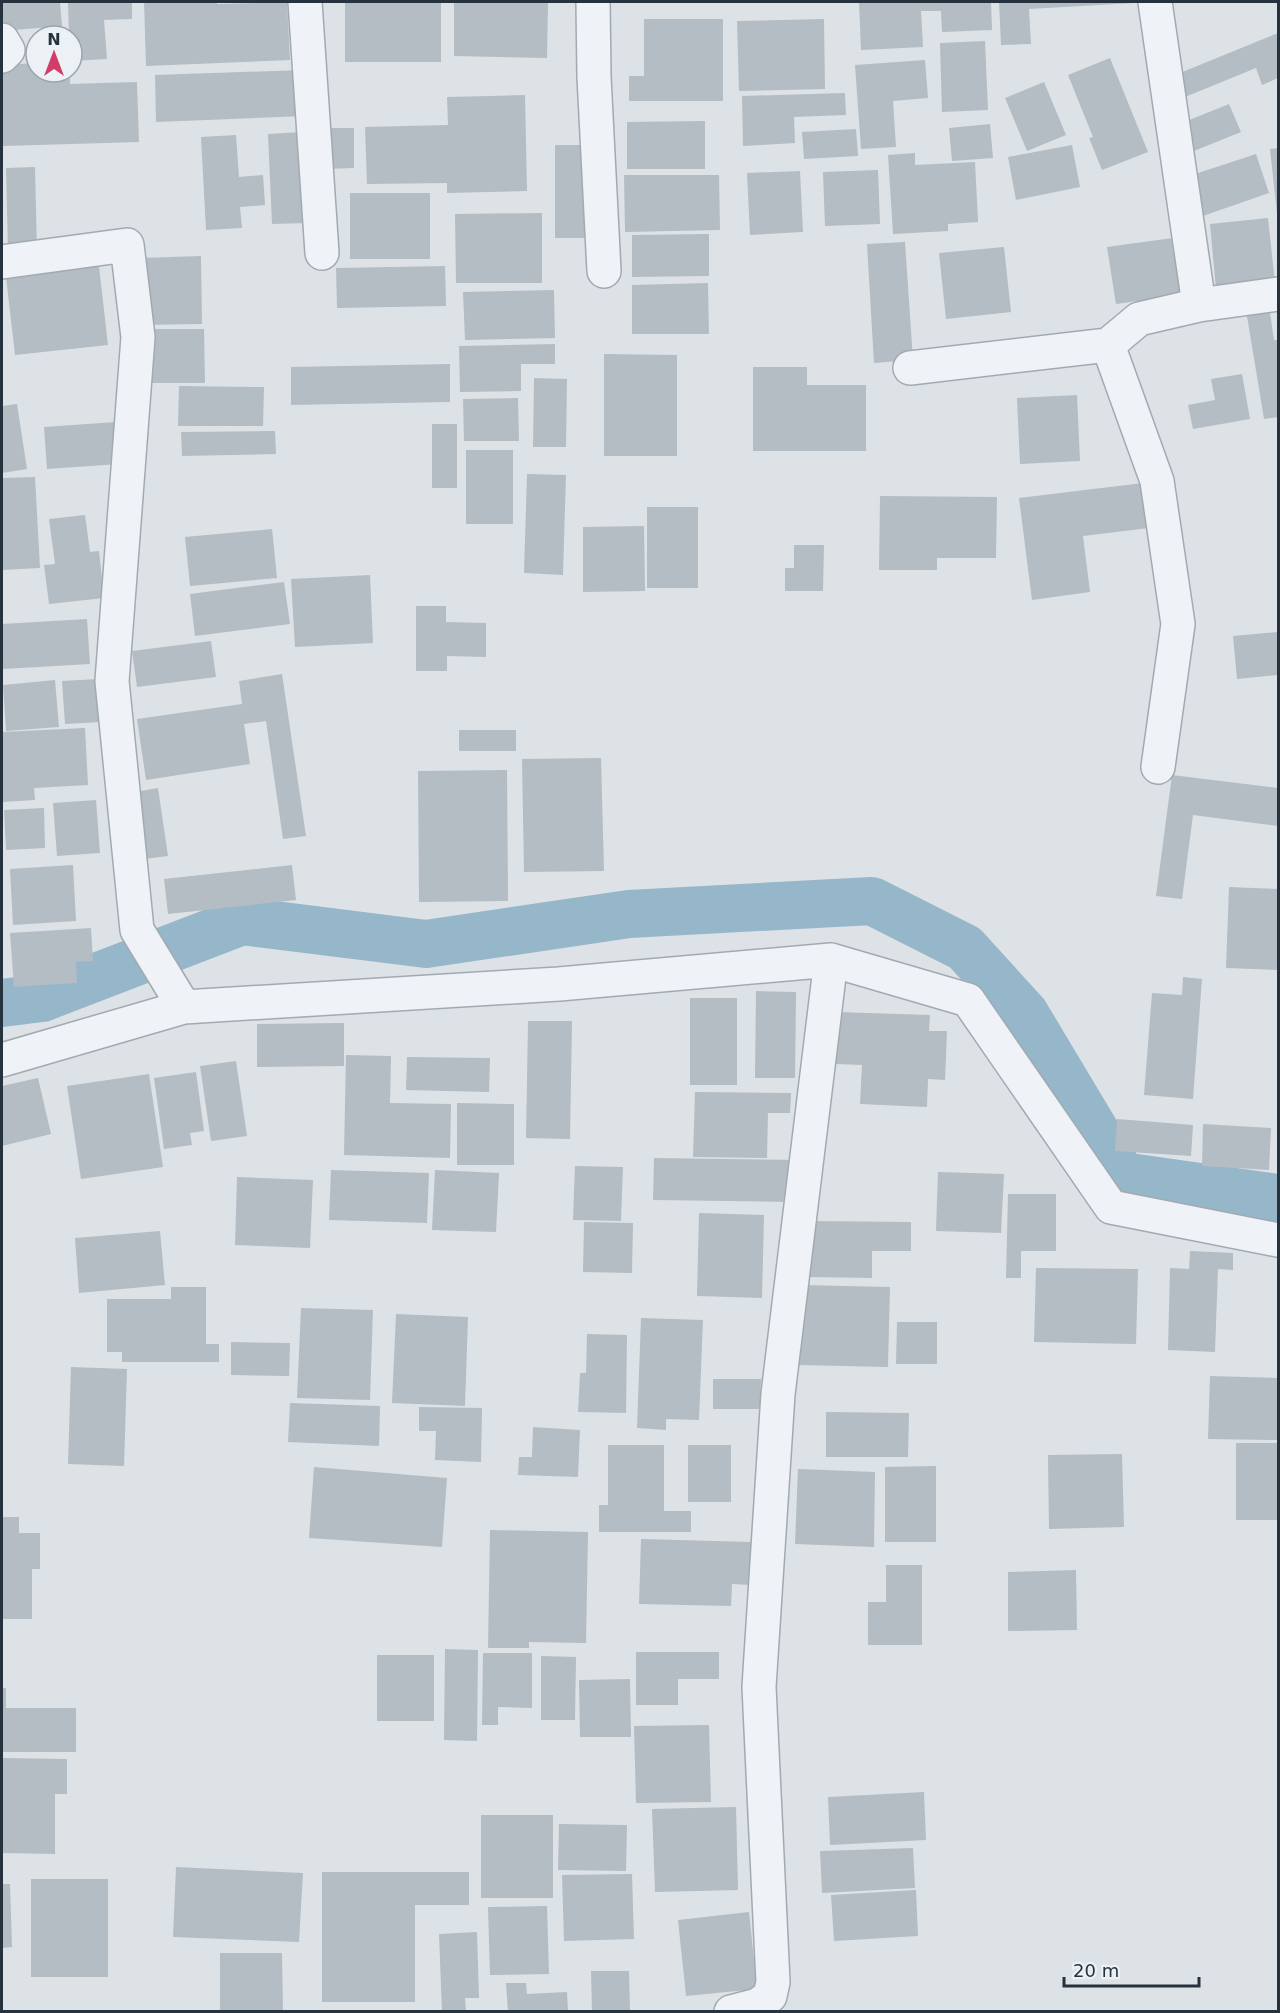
<svg xmlns="http://www.w3.org/2000/svg" width="1280" height="2013" font-family="'DejaVu Sans',sans-serif">
<style>
.lines{fill:none;stroke-linecap:round;stroke-linejoin:round}
.canal{stroke:#96b6c9;stroke-width:48}
.building{fill:#b4bcc4}
.minor-casing{stroke:#a2aab1;stroke-width:36}
.minor{stroke:#eff2f6;stroke-width:33}
</style>
<rect width="100%" height="100%" fill="#dde2e7"/>
<g class="lines">
<!-- canal -->
<path class="canal" d="M 2,1003 L 42,998 L 242,921 L 426,944 L 629,914 L 872,901 L 965,948 L 1025,1014 L 1122,1176 L 1278,1198"/>
</g>
<!-- building -->
<path class="building" d="M 2,2 L 60,2 L 62,26 L 2,31 Z
M 68,2 L 132,2 L 132,19 L 104,20 L 107,59 L 72,61 L 72,36 L 69,36 Z
M 144,2 L 217,2 L 217,4 L 287,2 L 290,60 L 146,66 Z
M 345,2 L 441,2 L 441,62 L 345,62 Z
M 454,2 L 548,2 L 547,58 L 454,56 Z
M 859,2 L 991,2 L 992,30 L 942,32 L 941,11 L 921,11 L 923,47 L 861,50 Z
M 999,2 L 1134,2 L 1134,3 L 1029,9 L 1031,44 L 1001,45 Z
M 644,19 L 723,19 L 723,101 L 629,101 L 629,76 L 644,76 Z
M 824,19 L 825,89 L 739,91 L 737,21 Z
M 1278,33 L 1278,78 L 1262,85 L 1256,68 L 1180,99 L 1170,77 Z
M 985,41 L 988,110 L 942,112 L 940,43 Z
M 1110,58 L 1148,152 L 1102,170 L 1089,138 L 1093,137 L 1068,75 Z
M 925,60 L 928,98 L 893,101 L 896,147 L 861,149 L 855,65 Z
M 36,63 L 36,72 L 70,72 L 70,84 L 137,82 L 139,142 L 3,146 L 2,65 Z
M 303,70 L 304,116 L 156,122 L 155,75 Z
M 1044,82 L 1066,135 L 1027,151 L 1005,98 Z
M 845,93 L 846,115 L 794,117 L 795,143 L 743,146 L 742,96 Z
M 525,95 L 527,191 L 447,193 L 447,183 L 367,184 L 365,127 L 448,125 L 447,97 Z
M 1229,104 L 1241,132 L 1189,153 L 1177,125 Z
M 705,121 L 705,169 L 627,169 L 627,122 Z
M 990,124 L 993,158 L 952,161 L 949,128 Z
M 325,128 L 354,128 L 354,168 L 325,169 Z
M 856,129 L 858,156 L 804,159 L 802,132 Z
M 302,132 L 306,223 L 272,224 L 268,134 Z
M 236,135 L 239,177 L 263,175 L 265,205 L 240,207 L 242,228 L 206,230 L 201,137 Z
M 555,145 L 591,145 L 591,238 L 555,238 Z
M 1072,145 L 1080,187 L 1016,200 L 1008,157 Z
M 1278,148 L 1278,214 L 1277,214 L 1270,149 Z
M 915,153 L 915,165 L 975,162 L 978,222 L 948,224 L 948,231 L 893,234 L 888,155 Z
M 1256,154 L 1269,193 L 1200,217 L 1186,177 Z
M 35,167 L 37,252 L 8,253 L 6,168 Z
M 878,170 L 880,224 L 825,226 L 823,172 Z
M 800,171 L 803,232 L 750,235 L 747,173 Z
M 624,175 L 719,175 L 720,230 L 625,232 Z
M 350,193 L 430,193 L 430,259 L 350,259 Z
M 542,213 L 542,283 L 456,283 L 455,214 Z
M 1268,218 L 1275,283 L 1216,289 L 1210,224 Z
M 709,234 L 709,276 L 632,277 L 632,235 Z
M 1180,237 L 1188,294 L 1116,304 L 1107,247 Z
M 905,242 L 913,360 L 874,363 L 867,244 Z
M 1004,247 L 1011,312 L 946,319 L 939,253 Z
M 201,256 L 202,324 L 142,325 L 140,258 Z
M 98,258 L 108,345 L 15,355 L 5,268 Z
M 445,266 L 446,306 L 337,308 L 336,268 Z
M 708,283 L 709,334 L 632,334 L 632,285 Z
M 554,290 L 555,338 L 465,340 L 463,292 Z
M 1269,306 L 1274,340 L 1278,340 L 1278,417 L 1264,419 L 1246,310 Z
M 145,329 L 204,329 L 205,383 L 146,383 Z
M 555,344 L 555,364 L 521,364 L 521,391 L 460,392 L 459,346 Z
M 604,354 L 677,355 L 677,456 L 604,456 Z
M 450,364 L 450,402 L 291,405 L 291,367 Z
M 753,367 L 807,367 L 807,385 L 866,385 L 866,451 L 753,451 Z
M 1242,374 L 1250,419 L 1193,429 L 1188,405 L 1215,400 L 1211,379 Z
M 534,378 L 567,379 L 566,447 L 533,447 Z
M 179,386 L 264,387 L 263,426 L 178,426 Z
M 1077,395 L 1080,461 L 1020,464 L 1017,398 Z
M 518,398 L 519,441 L 464,441 L 463,399 Z
M 17,404 L 27,469 L 2,473 L 2,406 Z
M 116,422 L 119,464 L 47,469 L 44,427 Z
M 432,424 L 457,424 L 457,488 L 432,488 Z
M 275,431 L 276,454 L 182,456 L 181,432 Z
M 466,450 L 513,450 L 513,524 L 466,524 Z
M 527,474 L 566,475 L 563,575 L 524,573 Z
M 35,477 L 40,568 L 2,570 L 2,478 Z
M 1143,483 L 1149,528 L 1083,536 L 1090,592 L 1032,600 L 1019,498 Z
M 880,496 L 997,497 L 996,558 L 937,558 L 937,570 L 879,570 Z
M 647,507 L 698,507 L 698,588 L 647,588 Z
M 85,515 L 90,552 L 99,551 L 104,598 L 49,604 L 44,565 L 55,564 L 49,519 Z
M 644,526 L 645,591 L 583,592 L 583,527 Z
M 272,529 L 277,578 L 190,586 L 185,537 Z
M 794,545 L 824,545 L 823,591 L 785,591 L 785,568 L 794,568 Z
M 370,575 L 373,643 L 295,647 L 291,579 Z
M 284,582 L 290,624 L 195,636 L 190,594 Z
M 416,606 L 446,606 L 446,622 L 486,623 L 486,657 L 447,656 L 447,671 L 416,671 Z
M 87,619 L 90,664 L 3,669 L 2,624 Z
M 1278,632 L 1278,675 L 1237,679 L 1233,636 Z
M 211,641 L 216,677 L 137,687 L 132,651 Z
M 282,674 L 306,836 L 283,839 L 266,721 L 244,724 L 250,764 L 146,780 L 137,719 L 242,704 L 239,681 Z
M 98,679 L 101,722 L 65,724 L 62,681 Z
M 55,680 L 59,727 L 6,731 L 3,685 Z
M 85,728 L 88,785 L 34,788 L 35,800 L 2,802 L 2,732 Z
M 459,730 L 516,730 L 516,751 L 459,751 Z
M 601,758 L 604,871 L 524,872 L 522,759 Z
M 507,770 L 508,901 L 419,902 L 418,771 Z
M 1172,775 L 1278,788 L 1278,826 L 1193,815 L 1182,899 L 1156,896 Z
M 158,788 L 168,856 L 144,859 L 135,792 Z
M 96,800 L 100,853 L 57,856 L 53,803 Z
M 44,808 L 45,848 L 6,850 L 4,810 Z
M 73,865 L 76,921 L 13,925 L 10,869 Z
M 292,865 L 296,900 L 168,914 L 164,879 Z
M 1229,887 L 1278,889 L 1278,970 L 1226,968 Z
M 91,928 L 93,961 L 76,962 L 77,983 L 14,987 L 10,933 Z
M 1183,977 L 1202,979 L 1193,1099 L 1144,1095 L 1152,993 L 1182,995 Z
M 756,991 L 796,992 L 795,1078 L 755,1078 Z
M 690,998 L 737,998 L 737,1085 L 690,1085 Z
M 837,1012 L 930,1015 L 929,1031 L 947,1031 L 945,1080 L 928,1079 L 927,1107 L 860,1104 L 862,1065 L 836,1064 Z
M 528,1021 L 572,1021 L 570,1139 L 526,1138 Z
M 344,1023 L 344,1066 L 257,1067 L 257,1024 Z
M 346,1055 L 391,1056 L 390,1103 L 451,1104 L 450,1158 L 344,1155 Z
M 407,1057 L 490,1058 L 489,1092 L 406,1090 Z
M 236,1061 L 247,1136 L 211,1141 L 200,1066 Z
M 196,1072 L 204,1131 L 190,1133 L 192,1145 L 164,1149 L 154,1078 Z
M 149,1074 L 163,1167 L 81,1179 L 67,1086 Z
M 38,1078 L 51,1134 L 2,1146 L 2,1086 Z
M 695,1092 L 791,1093 L 790,1113 L 768,1113 L 767,1158 L 693,1157 Z
M 457,1103 L 514,1104 L 514,1165 L 457,1165 Z
M 1117,1119 L 1193,1125 L 1191,1156 L 1115,1151 Z
M 1203,1124 L 1271,1128 L 1269,1170 L 1202,1166 Z
M 654,1158 L 799,1160 L 798,1202 L 653,1200 Z
M 575,1166 L 623,1167 L 621,1221 L 573,1220 Z
M 331,1170 L 429,1173 L 427,1223 L 329,1220 Z
M 435,1170 L 499,1173 L 496,1232 L 432,1230 Z
M 938,1172 L 1004,1174 L 1001,1233 L 936,1231 Z
M 237,1177 L 313,1180 L 310,1248 L 235,1245 Z
M 1008,1194 L 1056,1194 L 1056,1251 L 1021,1251 L 1021,1278 L 1006,1278 Z
M 699,1213 L 764,1215 L 762,1298 L 697,1296 Z
M 810,1221 L 911,1222 L 911,1251 L 872,1251 L 872,1278 L 810,1277 Z
M 584,1222 L 633,1223 L 632,1273 L 583,1272 Z
M 160,1231 L 165,1285 L 79,1293 L 75,1238 Z
M 1190,1251 L 1233,1253 L 1233,1270 L 1218,1269 L 1215,1352 L 1168,1350 L 1170,1268 L 1189,1269 Z
M 1036,1268 L 1138,1269 L 1136,1344 L 1034,1342 Z
M 801,1285 L 890,1287 L 888,1367 L 798,1365 Z
M 171,1287 L 206,1287 L 206,1344 L 219,1344 L 219,1362 L 122,1362 L 122,1352 L 107,1352 L 107,1299 L 171,1299 Z
M 301,1308 L 373,1310 L 370,1400 L 297,1398 Z
M 396,1314 L 468,1317 L 465,1406 L 392,1403 Z
M 641,1318 L 703,1320 L 699,1420 L 666,1419 L 666,1430 L 637,1428 Z
M 897,1322 L 937,1322 L 937,1364 L 896,1364 Z
M 587,1334 L 627,1335 L 626,1413 L 578,1412 L 580,1373 L 586,1373 Z
M 231,1342 L 290,1343 L 289,1376 L 231,1375 Z
M 71,1367 L 127,1369 L 124,1466 L 68,1464 Z
M 1210,1376 L 1278,1378 L 1278,1440 L 1208,1439 Z
M 713,1379 L 761,1379 L 760,1409 L 713,1409 Z
M 290,1403 L 380,1406 L 379,1446 L 288,1442 Z
M 419,1407 L 482,1408 L 481,1462 L 435,1460 L 436,1431 L 419,1431 Z
M 826,1412 L 909,1413 L 908,1457 L 826,1457 Z
M 533,1427 L 580,1430 L 578,1477 L 518,1475 L 519,1457 L 532,1457 Z
M 1236,1443 L 1278,1443 L 1278,1520 L 1236,1520 Z
M 608,1445 L 664,1445 L 664,1511 L 691,1511 L 691,1532 L 599,1532 L 599,1505 L 608,1505 Z
M 688,1445 L 731,1445 L 731,1502 L 688,1502 Z
M 1122,1454 L 1124,1527 L 1049,1529 L 1048,1455 Z
M 936,1466 L 936,1542 L 885,1542 L 885,1467 Z
M 314,1467 L 447,1478 L 442,1547 L 309,1538 Z
M 798,1469 L 875,1472 L 874,1547 L 795,1544 Z
M 2,1517 L 19,1517 L 19,1533 L 40,1533 L 40,1569 L 32,1569 L 32,1619 L 2,1619 Z
M 490,1530 L 588,1532 L 586,1643 L 529,1642 L 529,1648 L 488,1648 Z
M 641,1539 L 752,1542 L 751,1585 L 732,1584 L 731,1606 L 639,1604 Z
M 886,1565 L 922,1565 L 922,1645 L 868,1645 L 868,1602 L 886,1602 Z
M 1076,1570 L 1077,1630 L 1008,1631 L 1008,1572 Z
M 445,1649 L 478,1650 L 477,1741 L 444,1740 Z
M 636,1652 L 719,1652 L 719,1679 L 678,1679 L 678,1705 L 636,1705 Z
M 483,1653 L 532,1653 L 532,1708 L 498,1707 L 498,1725 L 482,1725 Z
M 377,1655 L 434,1655 L 434,1721 L 377,1721 Z
M 541,1656 L 576,1657 L 575,1720 L 541,1720 Z
M 630,1679 L 631,1737 L 580,1737 L 579,1680 Z
M 2,1688 L 6,1688 L 6,1708 L 76,1708 L 76,1752 L 2,1752 Z
M 709,1725 L 711,1802 L 636,1803 L 634,1726 Z
M 2,1758 L 67,1759 L 67,1794 L 55,1794 L 55,1854 L 2,1853 Z
M 924,1792 L 926,1840 L 830,1845 L 828,1797 Z
M 736,1807 L 738,1890 L 655,1892 L 652,1809 Z
M 481,1815 L 553,1815 L 553,1898 L 481,1898 Z
M 559,1824 L 627,1825 L 626,1871 L 558,1870 Z
M 913,1848 L 915,1888 L 822,1893 L 820,1851 Z
M 176,1867 L 303,1873 L 299,1942 L 173,1937 Z
M 322,1872 L 469,1872 L 469,1905 L 415,1905 L 415,2002 L 322,2002 Z
M 632,1874 L 634,1939 L 564,1941 L 562,1875 Z
M 31,1879 L 108,1879 L 108,1977 L 31,1977 Z
M 2,1884 L 10,1884 L 12,1947 L 2,1948 Z
M 916,1890 L 918,1936 L 834,1941 L 831,1895 Z
M 547,1906 L 549,1974 L 490,1975 L 488,1907 Z
M 749,1912 L 757,1989 L 686,1996 L 678,1920 Z
M 477,1932 L 479,1998 L 465,1998 L 466,2012 L 442,2012 L 439,1934 Z
M 220,1953 L 282,1953 L 283,2012 L 220,2012 Z
M 591,1971 L 629,1971 L 630,2012 L 592,2012 Z
M 506,1983 L 526,1983 L 527,1994 L 567,1992 L 568,2012 L 508,2012 Z"/>
<g class="lines">
<!-- minor casing -->
<g class="minor-casing">
<path id="minor" d="M 305,2 L 322,253
M 593,2 L 594,77 L 604,271
M 1155,2 L 1199,305
M 2,40 L 8,50 L 2,56
M 2,262 L 127,245 L 138,337 L 112,681 L 137,930 L 184,1007
M 910,368 L 1108,345
M 1158,767 L 1178,624 L 1157,481 L 1108,345 L 1139,319 L 1199,305 L 1278,294
M 2,1060 L 184,1007 L 559,984 L 831,960 L 968,1000 L 1111,1207 L 1278,1240
M 731,2012 L 758,2005 L 770,1996 L 773,1982 L 759,1687 L 778,1394 L 831,960"/>
</g>
<!-- minor -->
<use href="#minor" class="minor"/>
</g>
<!-- border -->
<rect width="1280" height="2013" fill="none" stroke="#26323e" stroke-width="6"/>
<!-- north arrow -->
<g transform="translate(54 54)"><circle r="28" fill="#ecf1f5" stroke="#9da5ac" stroke-width="1.5"/>
<path d="M0-4.5L10 22L0 15L-10 22Z" fill="#d23c69"/>
<text y="-9" font-size="16" font-weight="bold" text-anchor="middle" fill="#26323e">N</text>
</g>
<!-- scale -->
<path d="M1064 1977v9h135v-9" fill="none" stroke="#26323e" stroke-width="3"/>
<text x="1073" y="1977" font-size="18" fill="#26323e" stroke="#ecf1f5" stroke-width="4.5" paint-order="stroke">20 m</text>
</svg>
